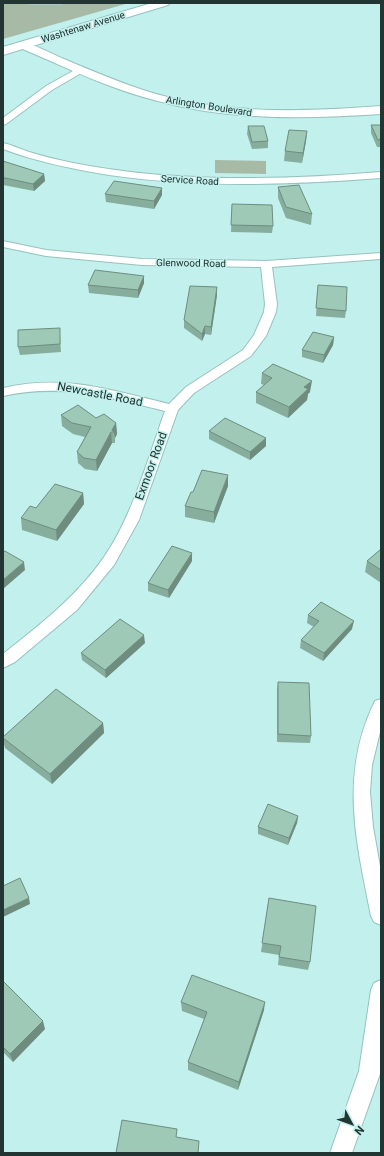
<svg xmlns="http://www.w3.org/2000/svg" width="384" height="1156" font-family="Roboto,sans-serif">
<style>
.green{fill:#a7baa6}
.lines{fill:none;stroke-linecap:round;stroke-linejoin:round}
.stream{stroke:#abd0e9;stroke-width:3}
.minor-casing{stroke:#95c2be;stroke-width:2}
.tertiary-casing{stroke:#95c2be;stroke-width:2}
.primary-casing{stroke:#95c2be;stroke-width:2}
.minor{fill:#fff;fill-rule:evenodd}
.tertiary{fill:#fff;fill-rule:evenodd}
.primary{fill:#fff;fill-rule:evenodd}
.wall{fill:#87ad9d}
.shaded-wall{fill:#6e8d7f}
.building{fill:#9dc9b6;stroke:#6e8d7f}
.labels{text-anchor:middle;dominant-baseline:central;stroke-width:3;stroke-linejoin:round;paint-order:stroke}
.far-street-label{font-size:10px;fill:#223533;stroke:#c2f0ed}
.street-label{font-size:12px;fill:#223533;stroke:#c2f0ed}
</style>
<rect width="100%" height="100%" fill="#c2f0ed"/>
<!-- green -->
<path class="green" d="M 3,3 L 129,3 L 3,39 Z
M 215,160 L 266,161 L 266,174 L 215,173 Z"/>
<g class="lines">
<!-- stream -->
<path class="stream" d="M 29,3 L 61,3"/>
<!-- minor casing -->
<g class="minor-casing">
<path id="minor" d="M 80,67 L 84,70 L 83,72 L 52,90 L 6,124 L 3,125 L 3,118 L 46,86 Z
M 3,143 C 12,145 20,149 29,152 C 43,156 58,160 73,163 C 175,183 278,180 381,172 L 381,178 C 290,185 199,188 109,175 C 73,169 37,162 3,149 Z
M 3,241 L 46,250 L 142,259 L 266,261 L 381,253 L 381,259 L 272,267 L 277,304 L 276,312 L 266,336 L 251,356 L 194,393 L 178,410 L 139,520 L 114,565 L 77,610 L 15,662 L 3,668 L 3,654 C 40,625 77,596 104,557 C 132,517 148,458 165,411 C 107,397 63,383 3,396 L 3,388 C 64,374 110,390 169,404 L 186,387 L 243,350 L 254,335 L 264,312 L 265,304 L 261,267 L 142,265 L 46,256 L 3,247 Z
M 381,699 L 381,728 L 372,765 L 370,792 L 373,827 L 381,872 L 381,925 L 374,922 L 371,916 C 356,841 339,774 375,701 Z
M 381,980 L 381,1071 L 352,1153 L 330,1153 L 359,1071 L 371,990 L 374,983 Z"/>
</g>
<!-- tertiary casing -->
<g class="tertiary-casing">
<path id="tertiary" d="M 22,42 C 36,45 50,53 64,59 C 90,70 116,81 143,90 C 220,115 302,112 381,106 L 381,114 C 305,119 228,121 154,100 C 107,88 63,66 18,47 L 17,45 L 18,43 Z"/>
</g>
<!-- primary casing -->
<g class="primary-casing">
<path id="primary" d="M 152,3 L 170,3 L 168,5 L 3,55 L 3,47 Z"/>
</g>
<!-- minor -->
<use href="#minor" class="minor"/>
<!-- tertiary -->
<use href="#tertiary" class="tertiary"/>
<!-- primary -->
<use href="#primary" class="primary"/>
</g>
<!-- wall -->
<path class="wall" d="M 371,125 L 381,125 L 381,147 L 377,147 L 371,133 Z
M 248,126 L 268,141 L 268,148 L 252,149 L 247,134 Z
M 307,131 L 306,141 L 302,163 L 284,161 L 285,151 Z
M 3,161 L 44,174 L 45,181 L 34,191 L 3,185 Z
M 278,187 L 312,214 L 311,225 L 286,218 L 278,198 Z
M 105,194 L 162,195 L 154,209 L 106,202 Z
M 232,204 L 273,226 L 272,233 L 231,232 Z
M 144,276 L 144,283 L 138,298 L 89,293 L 88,285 Z
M 318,285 L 346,311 L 345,318 L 316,316 Z
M 217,295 L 211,335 L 205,334 L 202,341 L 184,328 L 184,320 Z
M 60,335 L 61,352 L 20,355 L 18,347 Z
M 334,337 L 333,345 L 323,363 L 302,357 L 302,350 Z
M 262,373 L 310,392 L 308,394 L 307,400 L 288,418 L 256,403 L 256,392 L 264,385 L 261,384 Z
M 61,415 L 96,418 L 116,423 L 117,434 L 115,438 L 115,443 L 112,443 L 97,471 L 85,469 L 78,463 L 77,452 L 85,437 L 73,434 L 62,426 Z
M 209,431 L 266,438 L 266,446 L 250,460 L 209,439 Z
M 228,486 L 214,523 L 185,517 L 185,506 Z
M 83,493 L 84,504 L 57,541 L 22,530 L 21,518 Z
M 381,549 L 381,583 L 365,572 L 367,561 Z
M 192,561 L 169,598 L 148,591 L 148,583 Z
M 308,615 L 352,629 L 323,661 L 300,648 L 301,640 L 314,627 L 307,623 Z
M 145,643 L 106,678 L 82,660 L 81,653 Z
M 278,682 L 311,736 L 310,743 L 277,742 L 277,690 Z
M 103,723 L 104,733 L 52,784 L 5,748 L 3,740 L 3,737 Z
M 298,816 L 297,823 L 288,845 L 258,834 L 258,827 Z
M 269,898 L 310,962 L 308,970 L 278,965 L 279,955 L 261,952 Z
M 3,981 L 45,1029 L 13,1062 L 3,1052 Z
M 181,1002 L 264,1010 L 238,1090 L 188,1070 L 188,1062 L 204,1019 L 182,1011 Z"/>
<!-- shaded-wall -->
<path class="shaded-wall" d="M 307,131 L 306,141 L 302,163 L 303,153 Z
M 44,174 L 45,181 L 34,191 L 33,184 Z
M 162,188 L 162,195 L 154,209 L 154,201 Z
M 144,276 L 144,283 L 138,298 L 138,290 Z
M 217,287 L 217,295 L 211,335 L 211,327 Z
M 205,326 L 205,334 L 202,341 L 202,334 Z
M 334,337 L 333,345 L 323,363 L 324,355 Z
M 312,381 L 310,392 L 308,394 L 307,400 L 288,418 L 289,407 L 304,387 Z
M 116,423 L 117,434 L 115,438 L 114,432 L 112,430 Z
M 111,432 L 112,443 L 97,471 L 96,460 Z
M 266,438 L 266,446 L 250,460 L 250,452 Z
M 228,475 L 228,486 L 214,523 L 214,512 Z
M 83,493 L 84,504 L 57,541 L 56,530 Z
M 192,553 L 192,561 L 169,598 L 168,590 Z
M 24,562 L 25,570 L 3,589 L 3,580 Z
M 354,621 L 352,629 L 323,661 L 324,653 Z
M 144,635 L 145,643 L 106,678 L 105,670 Z
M 103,723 L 104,733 L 52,784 L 50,774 Z
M 298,816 L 297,823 L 288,845 L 289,838 Z
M 29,898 L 30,904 L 3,917 L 3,910 Z
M 265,1002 L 264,1010 L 238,1090 L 239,1082 Z
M 43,1021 L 45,1029 L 13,1062 L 10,1054 Z"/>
<!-- building -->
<path class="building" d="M 371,125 L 381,125 L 381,139 L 378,140 Z
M 248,126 L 264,126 L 268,141 L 252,142 Z
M 289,130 L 307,131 L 303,153 L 285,151 Z
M 3,161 L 44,174 L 33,184 L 5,178 L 3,178 Z
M 114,181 L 162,188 L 154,201 L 105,194 Z
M 299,185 L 312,214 L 286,207 L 278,187 Z
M 232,204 L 272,205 L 273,226 L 231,225 Z
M 95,270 L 144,276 L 138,290 L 88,285 Z
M 318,285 L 347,287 L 346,311 L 316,308 Z
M 190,286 L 217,287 L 211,327 L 205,326 L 202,334 L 184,320 Z
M 60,328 L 60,344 L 18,347 L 18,330 Z
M 313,332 L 334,337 L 324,355 L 302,350 Z
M 273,364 L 312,381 L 304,387 L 308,389 L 289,407 L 256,392 L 272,378 L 262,373 Z
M 78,405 L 96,418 L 104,414 L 116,423 L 112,430 L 114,432 L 111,432 L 96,460 L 84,458 L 77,452 L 91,427 L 72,423 L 61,415 Z
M 225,418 L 266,438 L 250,452 L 209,431 Z
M 202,470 L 228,475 L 214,512 L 185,506 L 191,492 L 193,492 Z
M 55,484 L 83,493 L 56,530 L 21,518 L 30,506 L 36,508 Z
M 172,546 L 192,553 L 168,590 L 148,583 Z
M 381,549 L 381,570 L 367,561 Z
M 5,551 L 24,562 L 3,580 L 3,552 Z
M 321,602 L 354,621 L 324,653 L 301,640 L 319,621 L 308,615 Z
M 120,619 L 144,635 L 105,670 L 81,653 Z
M 278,682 L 309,683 L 311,736 L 278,734 Z
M 56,689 L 103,723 L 50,774 L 3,738 L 3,737 Z
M 268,804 L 298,816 L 289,838 L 258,827 Z
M 20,878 L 29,898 L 3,910 L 3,886 Z
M 269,898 L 316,906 L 310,962 L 279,957 L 281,946 L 262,943 Z
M 192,975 L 265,1002 L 239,1082 L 188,1062 L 207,1012 L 181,1002 Z
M 3,981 L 43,1021 L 10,1054 L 3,1047 Z
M 122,1120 L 177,1129 L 176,1137 L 199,1141 L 198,1153 L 116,1153 Z"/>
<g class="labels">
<!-- far-street labels -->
<g class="far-street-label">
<text transform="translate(83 27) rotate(-17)">Washtenaw Avenue</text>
<text transform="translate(209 106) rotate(9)">Arlington Boulevard</text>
<text transform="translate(190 180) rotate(3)">Service Road</text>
<text transform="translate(191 263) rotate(1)">Glenwood Road</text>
</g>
<!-- street labels -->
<g class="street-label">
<text transform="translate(100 394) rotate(11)">Newcastle Road</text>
<text transform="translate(151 466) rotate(-70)">Exmoor Road</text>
</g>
</g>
<!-- border -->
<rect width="384" height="1156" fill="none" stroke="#223533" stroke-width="8"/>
<!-- north arrow -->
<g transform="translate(352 1124) rotate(131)" stroke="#c2f0ed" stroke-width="3" paint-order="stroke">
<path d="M0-3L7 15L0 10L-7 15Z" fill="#223533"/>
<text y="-6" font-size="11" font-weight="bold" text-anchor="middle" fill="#223533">N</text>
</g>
</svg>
